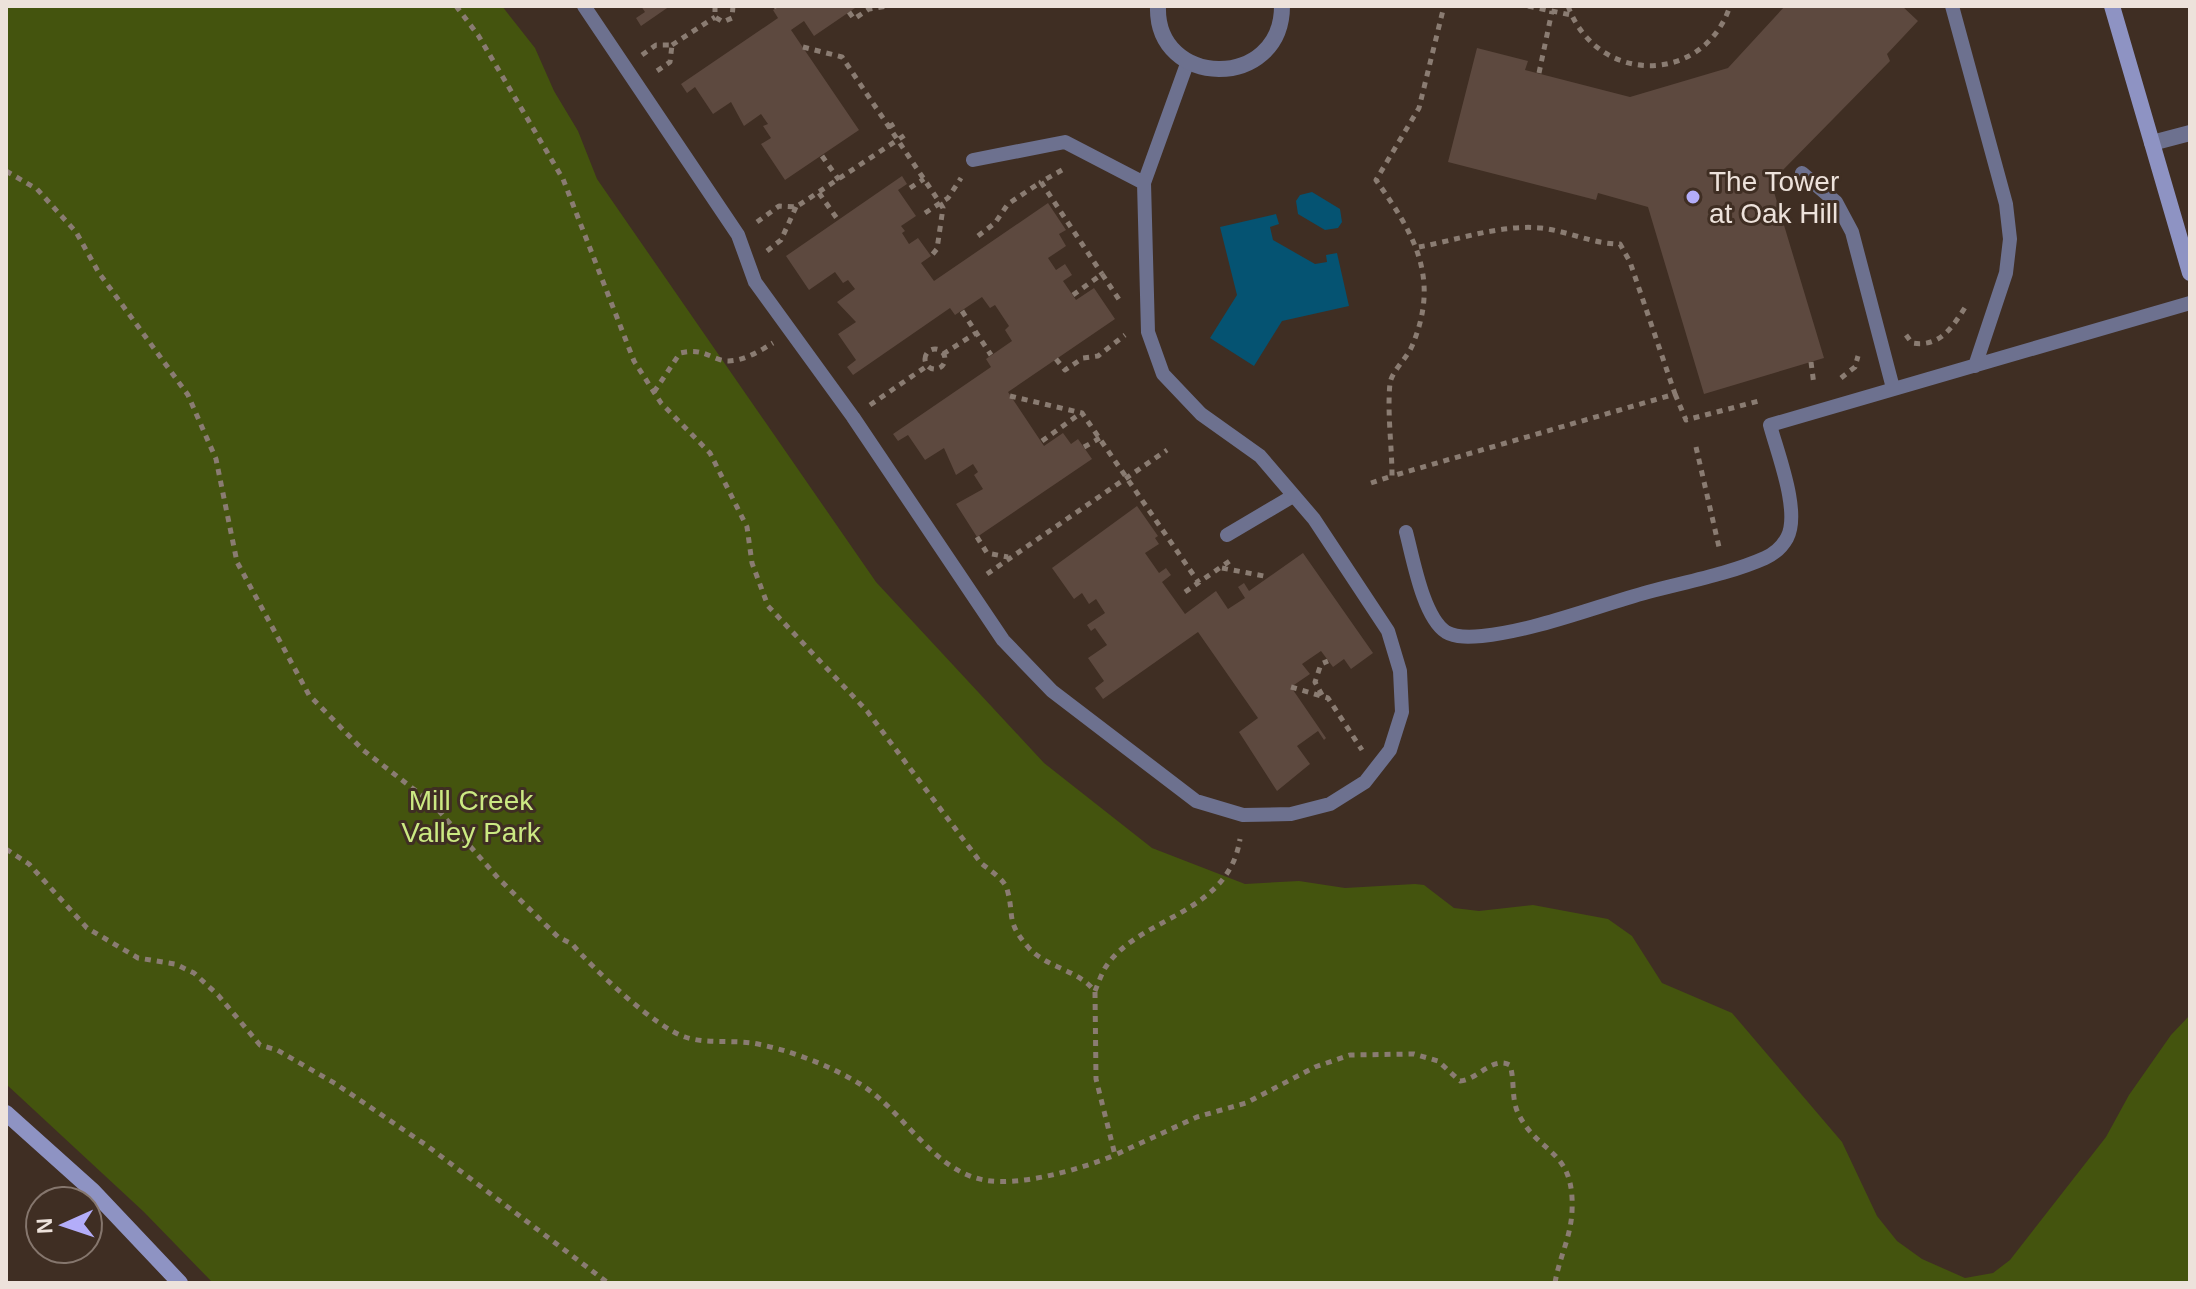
<svg xmlns="http://www.w3.org/2000/svg" width="2196" height="1289" font-family="Arial,sans-serif">
<rect width="100%" height="100%" fill="#3f2e23"/>
<!-- green -->
<path fill="#44540e" d="M6,6H502L535,48L554,91L578,131L597,179L876,582L1044,763L1152,848L1245,884L1299,881L1345,888L1415,884L1424,885L1454,908L1479,911L1533,905L1608,919L1632,936L1662,983L1732,1013L1842,1142L1877,1216L1897,1241L1922,1259L1965,1278L1993,1273L2010,1260L2106,1137L2129,1095L2171,1035L2190,1015V1283H213L144,1212L6,1084Z"/>
<!-- water -->
<path fill="#055372" d="M1312,192L1340,209L1342,222L1338,228L1325,230L1298,214L1296,201L1300,195Z
M1276,214L1279,224L1270,227L1273,240L1315,264L1327,262L1326,255L1337,253L1349,306L1282,321L1254,366L1210,338L1237,295L1220,227Z"/>
<!-- building -->
<path fill="#5d493f" d="M641,6H670L641,26L636,18L645,12Z
M780,6H858L814,36L804,21L791,30L859,130L785,180L761,144L771,138L763,126L768,124L761,114L744,126L731,102L713,114L695,87L687,93L681,84L778,18L773,10Z
M1785,6H1902L1918,21L1887,54L1890,61L1771,182L1824,358L1704,394L1648,207L1598,193L1596,200L1448,162L1477,48L1528,61L1525,70L1630,97L1728,68Z
M902,176L907,184L898,190L916,216L901,226L905,231L902,233L909,244L918,238L931,256L921,263L934,281L1048,203L1066,230L1059,234L1066,246L1048,258L1056,270L1065,264L1072,275L1063,281L1076,300L1094,288L1115,319L1008,392L1044,446L1063,433L1071,444L1078,439L1092,459L977,537L956,504L983,489L974,475L978,472L973,464L956,475L944,448L925,460L908,435L898,441L893,434L991,367L986,359L1012,341L1005,330L1009,326L995,305L990,308L982,297L955,315L950,308L853,375L847,367L856,360L838,334L856,322L837,302L855,289L848,280L843,283L835,272L809,290L786,256Z
M1137,506L1158,536L1155,538L1159,544L1145,553L1159,573L1166,568L1171,575L1162,582L1185,614L1216,591L1228,609L1245,598L1238,587L1244,583L1249,591L1303,553L1373,653L1351,669L1344,659L1333,667L1321,651L1302,664L1310,674L1291,687L1326,738L1324,740L1318,731L1297,746L1310,764L1277,791L1239,732L1258,718L1198,632L1103,699L1095,688L1104,681L1088,658L1107,645L1095,628L1091,631L1087,625L1105,613L1096,599L1089,604L1082,593L1074,599L1052,568Z"/>
<g fill="none" stroke-linecap="round" stroke-linejoin="round">
<!-- path -->
<path stroke="#8a7c72" stroke-width="5" stroke-dasharray="6 6" stroke-linecap="butt" d="M456,6L478,35L563,179L634,361L661,403L710,453L747,527L752,563L768,606L867,711L981,863C989,870 1004,879 1007,889C1015,917 1005,920 1028,947C1046,968 1080,970 1095,992L1096,1079L1115,1155L1197,1117L1246,1103L1315,1067L1350,1055L1414,1054L1438,1061L1460,1081C1479,1079 1492,1056 1510,1065C1515,1081 1511,1098 1518,1113C1538,1155 1575,1148 1572,1211C1571,1237 1559,1258 1555,1283
M715,6V17L723,22L732,18L733,6
M776,6L777,8
M1528,6L1571,15
M1568,6C1597,86 1704,85 1730,6
M849,12L854,19L869,9L888,6
M672,45L715,17
M803,47L842,57L940,203L943,208L937,249L931,256
M642,55L656,45H672L670,62L654,73
M1539,73L1552,11
M889,127L897,122
M822,156L839,180
M1062,170L1041,182L1102,274
M6,171L37,189L76,232L99,273L188,395L216,459L237,562L309,695L363,750L433,804L498,878L558,937L572,944C593,969 655,1027 685,1037C706,1044 730,1040 752,1043C787,1049 829,1065 860,1084C903,1110 932,1170 984,1180C1020,1187 1081,1169 1115,1155
M910,188L924,179
M819,193L838,220
M925,213L948,198L961,178
M757,222L779,206L796,207L905,135
M978,236L995,223L1008,204L1041,182
M1419,247C1457,240 1502,224 1541,228C1568,231 1592,244 1620,244L1630,262L1675,394L1392,476C1392,446 1387,413 1390,383C1392,371 1407,358 1412,346C1441,278 1414,234 1376,180L1419,108L1444,6
M767,251L781,240L796,207
M1073,295L1102,274L1122,304
M962,311L991,355
M1906,335L1912,343C1942,348 1954,324 1968,303
M925 359a10 10 0 1 1 20 0a10 10 0 1 1-20 0Z
M943,354L976,333
M1056,359L1065,370L1083,358L1098,356L1125,335
M1811,362L1814,385
M1841,378L1855,367L1858,356
M654,392L680,353C697,349 703,353 718,359C736,366 758,352 773,343
M1675,394L1686,420L1759,401
M1010,396L1082,413L1199,583
M870,405L927,366
M1042,441L1081,413
M1084,447L1100,438
M1696,447L1719,547L1714,548
M1371,483L1392,476
M977,537L987,553L1008,557
M1222,568L1269,577
M987,574L1167,450
M1185,592L1234,558
M1291,687L1328,698L1362,750
M1322,695L1315,682L1321,664L1328,661
M6,849L29,864L87,928L138,958L175,964L194,973L218,995L260,1045L277,1050L336,1084L426,1145L608,1283
M1095,991C1098,984 1101,975 1105,968C1138,916 1228,916 1240,839"/>
<!-- lane -->
<path stroke="#6d718f" stroke-width="14" d="M584,6L738,235L755,282L853,417L1003,640L1052,691L1196,801L1243,815L1291,814L1330,804L1365,782L1390,750L1402,712L1400,671L1388,631L1314,519L1260,456L1201,414L1163,374L1148,332L1144,183L1065,142L973,160
M1952,6L2006,204L2010,239L2006,273L1975,366
M1802,173L1836,202L1852,232L1893,388
M1144,183L1188,61
M1406,532C1413,558 1423,617 1446,632C1456,638 1471,637 1482,636C1537,630 1594,607 1648,592C1685,582 1729,574 1765,558C1774,554 1782,547 1787,538C1801,512 1777,452 1770,425L2190,303
M1227,535L1293,496"/>
<!-- street -->
<path stroke="#6d718f" stroke-width="16" d="M1158,6C1155,89 1282,91 1282,6
M2152,143L2190,133"/>
<!-- secondary -->
<path stroke="#8e93c3" stroke-width="16" d="M2112,6L2190,273
M6,1113L93,1191L180,1283"/>
</g>
<!-- markers -->
<circle fill="#b3adf9" stroke="#3f2e23" stroke-width="3" cx="1693" cy="197" r="8"/>
<g text-anchor="middle" dominant-baseline="central" stroke-width="6" stroke-linejoin="round" paint-order="stroke">
<!-- poi labels -->
<g font-size="28" fill="#ede2db" stroke="#3f2e23" text-anchor="start">
<text x="1709" y="181">The Tower<tspan x="1709" dy="32">at Oak Hill</tspan></text>
</g>
<!-- park labels -->
<g font-size="28" fill="#cbe982" stroke="#3f2e23">
<text x="471" y="800">Mill Creek<tspan x="471" dy="32">Valley Park</tspan></text>
</g>
</g>
<!-- border -->
<rect width="2196" height="1289" fill="none" stroke="#ede2db" stroke-width="16"/>
<!-- north arrow -->
<g transform="translate(64 1225) rotate(267)"><circle r="38" fill="#3f2e23" stroke="#85766d" stroke-width="2"/>
<path d="M0-6L14 30L0 20L-14 30Z" fill="#b3adf9"/>
<text y="-12" font-size="22" font-weight="bold" text-anchor="middle" fill="#ede2db">N</text>
</g>
</svg>
